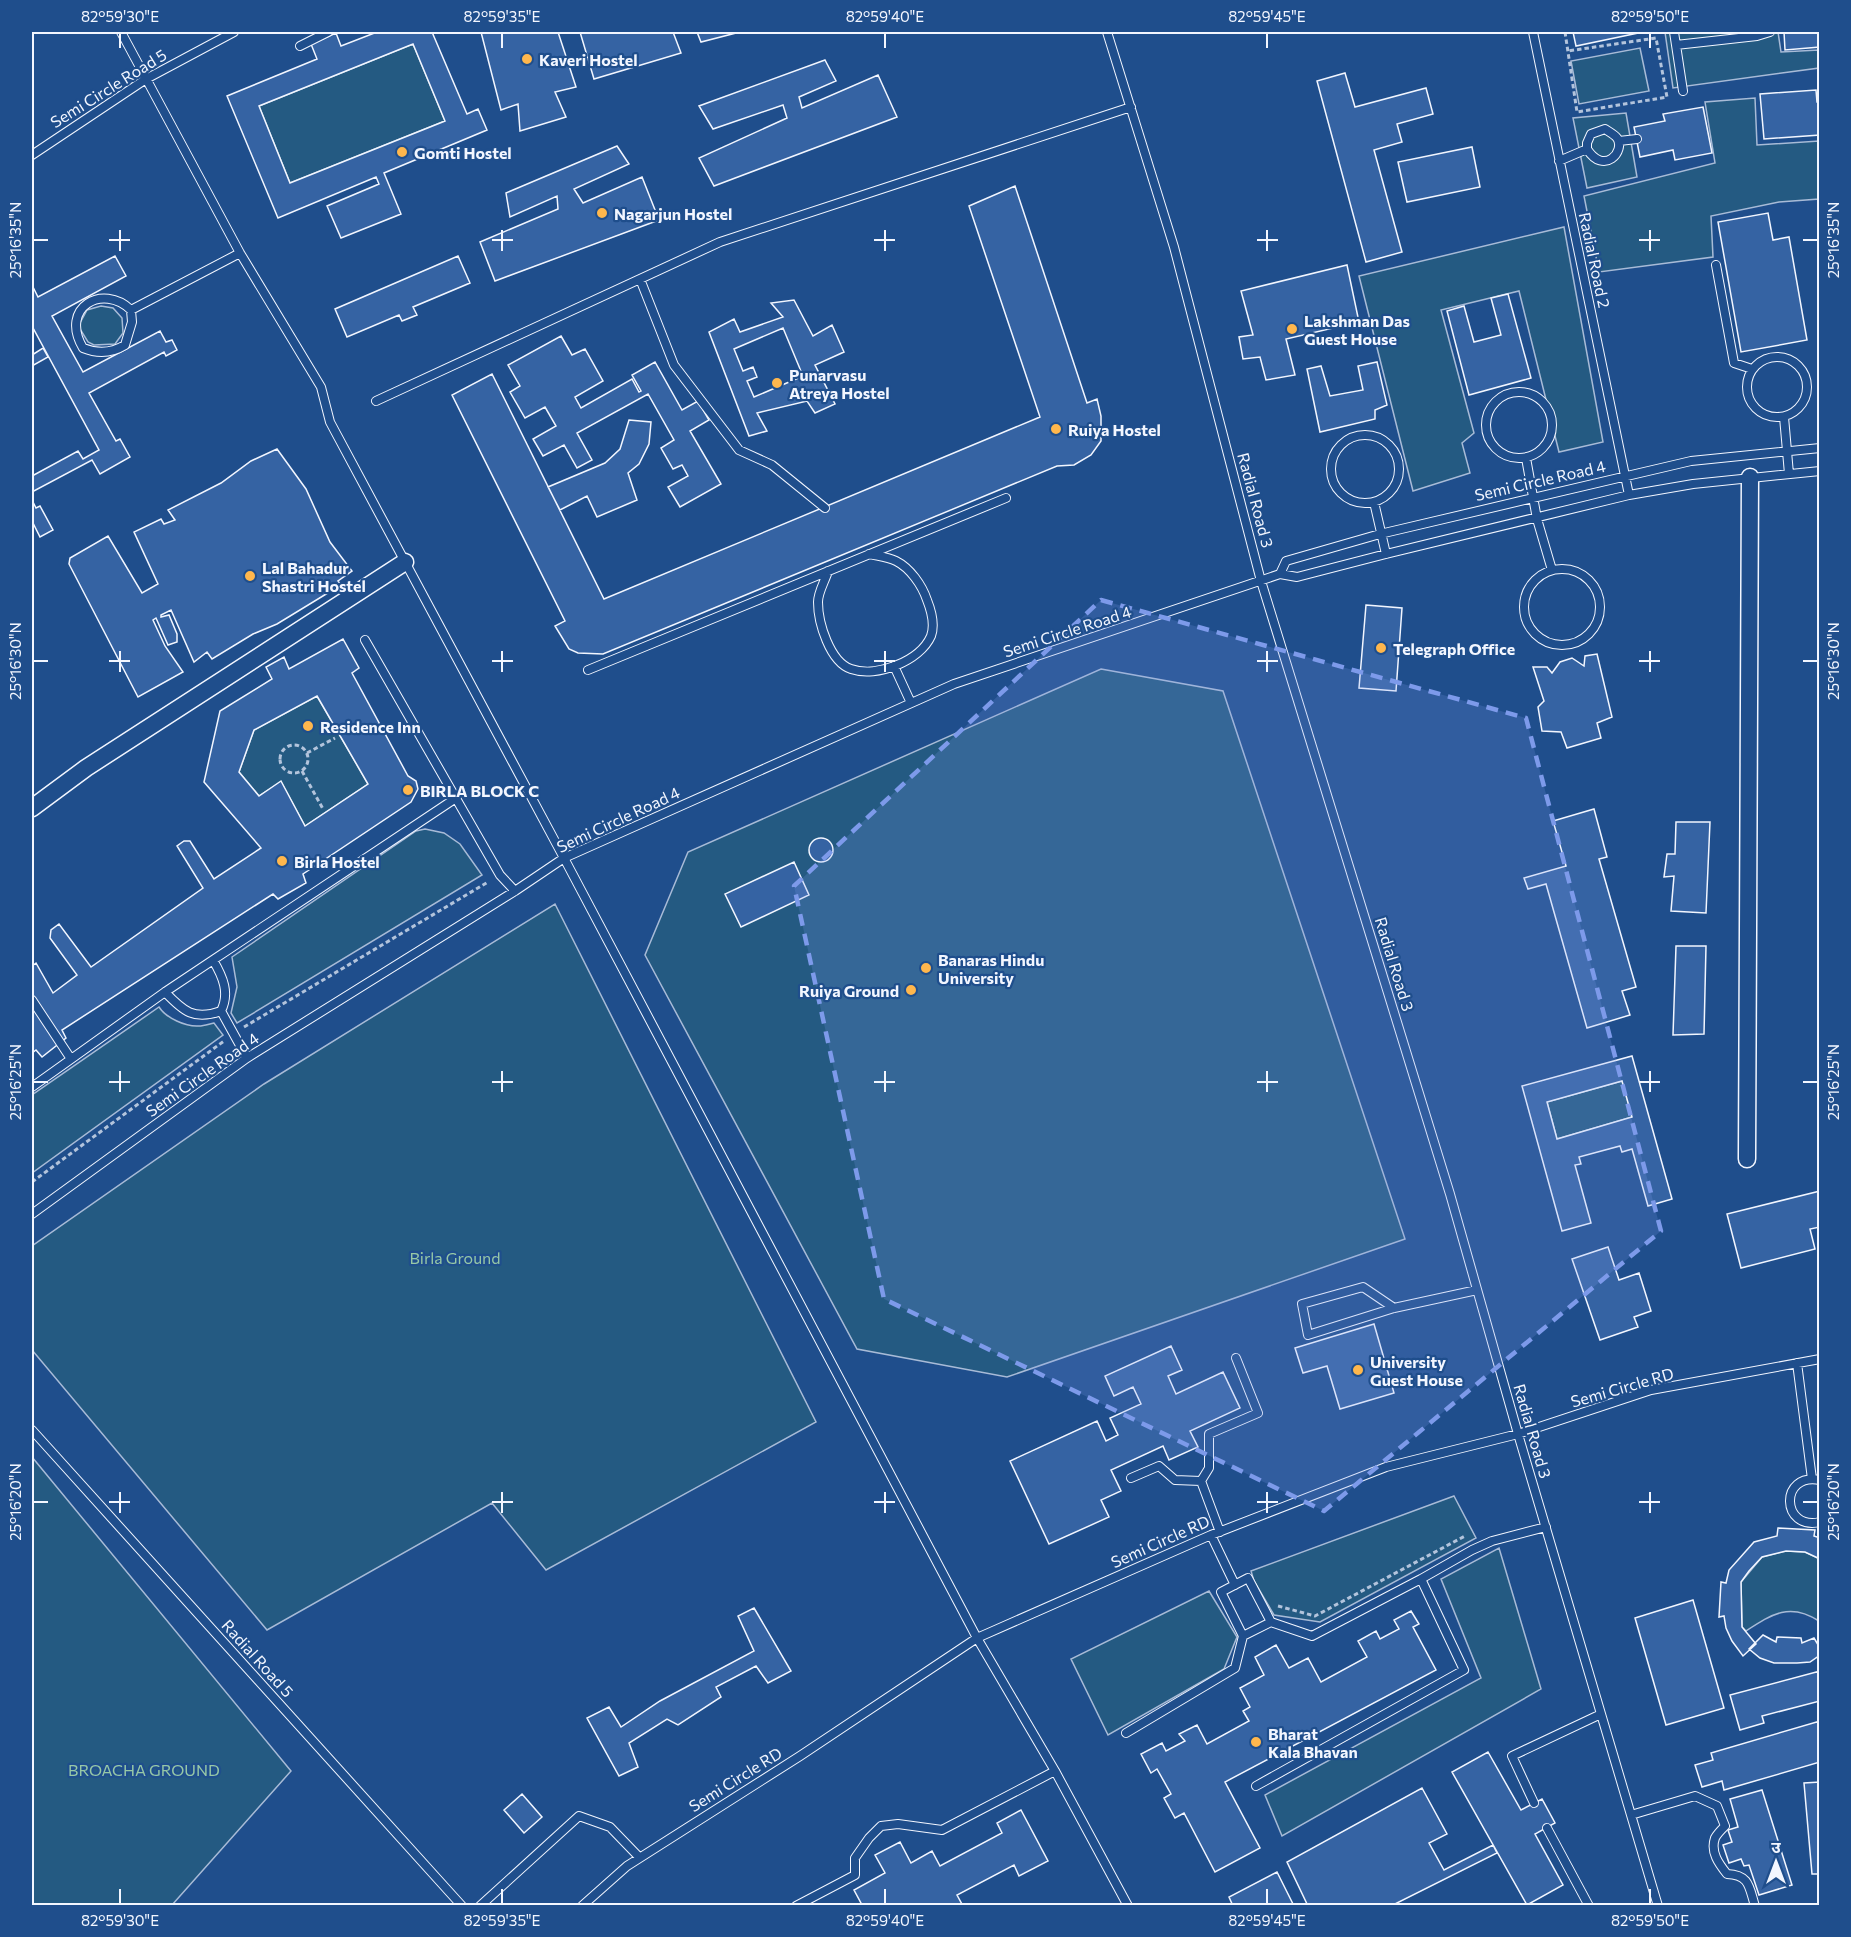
<svg xmlns="http://www.w3.org/2000/svg" width="1851" height="1937" font-family="Commissioner,'Noto Sans Devanagari',sans-serif">
<rect width="100%" height="100%" fill="#1f4e8c"/>
<!-- green -->
<path fill="#245a82" stroke="#a8bbd7" stroke-width="1.5" d="M1665,32H1778L1781,52L1819,50V68L1673,88Z
M413,44L445,121L290,183L259,106Z
M1640,48L1649,91L1579,104L1571,61Z
M1755,98L1757,145L1819,141V199L1779,202L1711,216L1713,257L1599,272L1584,196L1715,163L1705,102Z
M1626,113L1637,177L1587,188L1573,118Z
M1564,227L1603,442L1559,452L1519,291L1441,310L1474,433L1462,443L1470,473L1413,491L1359,276Z
M101,306L113,308L122,318L123,333L115,344L94,345L88,342L80,329V323L87,310Z
M1101,669L1223,691L1405,1239L1007,1377L857,1349L645,955L688,852Z
M317,696L368,784L305,826L281,782L259,796L239,772L254,730Z
M425,829L444,833L460,844L482,875L237,1023L231,1013L237,987L232,957L416,831Z
M555,904L816,1422L546,1570L492,1503L267,1630L32,1350V1246L264,1084Z
M159,1007C166,1018 186,1027 199,1026C204,1026 209,1024 214,1023L223,1035L32,1173V1095Z
M1622,1081L1632,1117L1557,1139L1547,1102Z
M32,1457L291,1771L172,1905H32Z
M1454,1496L1476,1538L1320,1622L1274,1615L1254,1581L1251,1571Z
M1499,1548L1541,1689L1282,1836L1265,1795L1481,1678L1441,1579Z
M1786,1551L1805,1552L1820,1559L1819,1621C1790,1602 1772,1614 1746,1631L1742,1627L1741,1582L1762,1557Z
M1209,1591L1237,1637L1224,1669L1108,1735L1071,1659Z"/>
<!-- building -->
<path fill="#3563a3" stroke="#f2f6ff" stroke-width="1.5" fill-rule="evenodd" d="M377,32H432L467,114L478,109L487,130L384,173L401,214L341,238L327,206L379,184L376,177L278,218L227,96L317,59L311,44L336,33L341,46ZM413,44L445,121L290,183L259,106Z
M481,32H558L576,87L555,92L566,117L520,131L518,104L501,110Z
M580,32H673L681,53L594,79Z
M697,32H740L701,42Z
M1573,32H1643L1576,46Z
M1784,32H1820V47L1785,50Z
M825,60L836,81L799,97L802,108L878,75L897,117L714,186L699,158L787,118L783,105L713,129L699,106Z
M1345,73L1355,107L1426,88L1433,114L1397,124L1402,142L1374,150L1402,252L1366,262L1317,81Z
M1816,90L1817,102H1820V135L1764,139L1760,94Z
M1703,107L1712,153L1675,160L1673,150L1640,157L1634,127L1665,121L1663,114Z
M617,146L629,164L574,189L583,203L642,177L659,220L495,281L480,242L558,209L557,196L510,217L506,193Z
M1472,147L1480,187L1407,202L1398,162Z
M1015,186L1087,403L1097,399L1101,416V441L1091,455L1074,465L1057,466L603,654L578,653L569,649L555,626L565,621L452,395L492,374L604,599L1040,417L969,206Z
M1768,213L1773,240L1789,237L1807,340L1741,352L1718,222Z
M115,256L126,276L52,316L83,372L160,331L166,342L172,340L177,350L166,356L164,352L89,393L116,441L120,439L130,457L100,474L92,460L32,492V476L78,451L83,459L99,450L32,326V285L38,297Z
M458,256L470,283L413,307L417,315L402,321L399,315L347,337L335,309Z
M1347,265L1359,322L1286,339L1295,375L1266,380L1260,357L1243,359L1239,337L1253,335L1241,291Z
M1508,294L1531,378L1469,395L1447,311L1464,306L1474,342L1501,335L1491,298Z
M794,300L813,336L832,325L844,352L815,365L835,404L815,413L807,401L757,413L767,431L749,436L709,332L734,319L740,332L783,317L771,303Z
M783,328L803,376L754,397L747,381L757,377L753,367L743,371L734,349Z
M561,336L572,355L585,349L603,381L575,397L581,408L632,379L639,392L641,391L632,375L655,362L682,410L698,401L709,420L690,431L721,484L680,507L668,487L688,476L682,465L673,469L661,448L674,440L648,394L577,433L592,460L577,468L564,445L543,456L533,439L556,426L545,407L525,418L510,392L520,386L508,365Z
M43,348L48,357L32,366V355Z
M1377,362L1387,405L1375,410V419L1320,432L1307,369L1321,366L1330,396L1363,390L1358,366Z
M629,420L651,422L649,444L639,464L628,473L637,500L597,517L587,496L560,510L548,487L605,463L620,449Z
M277,449L306,489L330,542L352,571L338,581L341,585L277,624L253,634L212,659L207,652L194,662L171,610L161,615V617L169,615L177,634V642L168,645L156,618L153,620L165,646L183,672L138,697L69,564L70,558L108,536L142,593L158,584L134,532L161,519L164,524L175,520L168,510L221,483L251,461Z
M32,500L36,508L40,506L53,530L40,537L32,521Z
M1366,605L1402,608L1396,691L1359,688Z
M343,639L359,668L352,673L408,776L416,781L418,789L411,802L303,874L306,883L278,899L273,894L62,1030L66,1038L42,1057L36,1050L32,1053V966L36,963L53,993L77,975L50,938L51,930L59,924L91,967L203,888L177,846L184,841H190L214,879L261,848L204,782L220,711L272,679L266,667L284,657L289,669ZM317,696L368,784L305,826L281,781L259,796L239,772L254,730Z
M1597,654L1612,717L1597,723L1601,738L1567,748L1561,732L1542,731L1538,707L1544,701L1533,667H1547L1552,673L1560,662L1572,658L1584,666L1585,656Z
M1594,809L1607,857L1599,859L1636,987L1622,991L1630,1015L1587,1028L1546,884L1528,889L1524,878L1566,866L1553,821Z
M1676,822H1710L1706,913L1671,911L1674,876L1664,877L1667,854H1675Z
M809 850a12 12 0 1 1 24 0a12 12 0 1 1-24 0Z
M794,862L809,895L741,927L725,894Z
M1676,946H1706L1704,1034L1673,1035Z
M1632,1056L1672,1199L1648,1206L1632,1149L1622,1152L1620,1146L1579,1157L1581,1164L1575,1165L1591,1223L1562,1231L1522,1086ZM1622,1081L1632,1117L1557,1139L1547,1102Z
M1820,1191V1227L1810,1229L1815,1249L1741,1268L1727,1214Z
M1608,1247L1619,1280L1639,1273L1651,1311L1634,1317L1638,1327L1600,1340L1572,1259Z
M1374,1324L1394,1393L1340,1409L1327,1366L1303,1373L1295,1348Z
M1171,1346L1182,1370L1168,1376L1176,1394L1223,1372L1240,1408L1190,1431L1198,1447L1169,1460L1163,1446L1111,1470L1121,1491L1101,1500L1109,1517L1049,1544L1010,1461L1097,1421L1106,1441L1118,1435L1110,1418L1141,1404L1133,1387L1114,1396L1105,1376Z
M1778,1528L1815,1530L1814,1536L1820,1538V1559L1805,1552L1786,1551L1762,1557L1749,1571L1741,1582L1742,1627L1756,1644L1743,1656L1732,1641L1726,1628L1724,1616L1719,1617L1721,1582L1726,1583L1729,1570L1754,1542L1777,1536Z
M1693,1600L1724,1708L1666,1725L1635,1618Z
M754,1608L791,1671L768,1683L756,1666L716,1687L721,1697L678,1725L667,1719L629,1743L638,1767L619,1776L587,1718L609,1707L621,1727L660,1701L754,1651L738,1616Z
M1411,1611L1419,1624L1413,1627L1436,1670L1225,1782L1260,1848L1215,1872L1184,1813L1175,1818L1164,1798L1171,1794L1157,1769L1151,1773L1141,1754L1162,1743L1166,1751L1185,1741L1179,1734L1197,1725L1207,1744L1249,1721L1243,1711L1250,1707L1240,1688L1264,1675L1255,1657L1276,1645L1289,1668L1308,1658L1321,1682L1367,1657L1358,1641L1376,1631L1380,1639L1399,1629L1394,1620Z
M1763,1635L1776,1642L1777,1637L1801,1638L1802,1643L1814,1638L1820,1648V1655L1810,1662L1797,1663H1774L1760,1658L1749,1649Z
M1820,1671V1701L1762,1716L1764,1723L1740,1730L1730,1695Z
M1820,1721V1762L1724,1790L1722,1781L1702,1787L1695,1765L1713,1760L1711,1753Z
M1488,1752L1521,1810L1542,1799L1555,1823L1535,1834L1563,1885L1527,1905L1452,1772Z
M1820,1782V1874H1812L1804,1783Z
M1422,1788L1447,1834L1429,1843L1444,1870L1493,1845L1497,1853L1391,1906H1308L1287,1862Z
M1762,1790L1792,1885L1759,1895L1749,1865L1744,1866L1741,1859L1729,1863L1723,1845L1732,1842L1728,1830L1738,1827L1730,1799Z
M522,1794L542,1817L524,1833L504,1810Z
M1021,1810L1048,1861L1019,1876L1014,1865L957,1895L963,1906H860L862,1905L854,1890L885,1873L875,1855L900,1842L911,1863L932,1851L940,1866L1002,1833L997,1823Z
M1277,1872L1294,1906H1233L1229,1897Z"/>
<g fill="none" stroke-linecap="round" stroke-linejoin="round">
<defs>
<path id="service" d="M121,32L240,253L321,387L330,422L564,858L977,1638L1055,1771L1128,1906
M1107,32L1174,247L1261,581L1450,1194L1518,1434L1658,1906
M1533,32L1629,495
M1674,32L1683,91
M1676,45L1757,36L1770,32
M300,46L328,32
M1619,141L1637,139
M32,155L146,79L234,32
M1559,161L1587,149V143L1591,134L1605,129C1609,132 1614,134 1617,138C1626,151 1604,176 1587,149
M1716,265L1734,363L1752,369
M640,279L674,365L739,450L772,465L825,508
M131,310L132,322L125,345C112,353 98,354 83,348C59,307 103,283 131,310L240,253
M1747 387a30 30 0 1 1 60 0a30 30 0 1 1-60 0Z
M1486 425a33 33 0 1 1 66 0a33 33 0 1 1-66 0Z
M376,401L720,242L1131,107
M1784,417L1789,474
M1331 469a34 34 0 1 1 68 0a34 34 0 1 1-68 0Z
M1526,458L1537,519L1552,570
M1374,502L1386,554
M1524 607a38 38 0 1 1 76 0a38 38 0 1 1-76 0Z
M828,571C825,581 818,592 818,602C818,623 830,662 851,669C877,678 920,661 931,636C935,625 931,610 927,600C922,585 910,568 896,561C888,557 877,556 869,554
M1280,574L1286,561L1380,534L1691,461L1820,448
M365,640L500,875L515,891
M894,666L911,703
M588,670L1006,498
M165,992C183,1011 194,1021 221,1011C230,993 223,977 213,960
M32,1000L71,1059
M221,1011L247,1058
M32,1087L165,992L456,798
M32,1214L247,1058L515,891L564,858L954,684L1280,574L1297,577L1386,554L1629,495L1693,484L1820,471
M1394,1308L1363,1287L1302,1304L1308,1335L1394,1308L1477,1290
M1797,1363L1812,1479
M32,1430L462,1906
M1131,1478L1159,1466L1175,1480L1201,1481
M1820,1480C1779,1472 1781,1531 1820,1522
M1220,1532L1201,1481L1209,1468V1434L1258,1413L1236,1358
M1211,1535L1235,1585
M1421,1579L1472,1550L1492,1541L1546,1527
M1243,1636L1221,1592L1248,1578L1271,1622
M1126,1733L1235,1668L1243,1636L1271,1622L1312,1636L1421,1579L1464,1670L1256,1786
M1534,1803L1512,1756L1601,1714
M1631,1815L1695,1796L1717,1806L1725,1826C1722,1829 1717,1834 1715,1838C1710,1852 1719,1864 1727,1874C1750,1875 1749,1887 1755,1906
M1547,1828L1589,1906
M480,1906L579,1816L610,1827L639,1857
M582,1906L627,1866L800,1756L977,1638L1211,1535L1386,1467L1518,1434L1651,1390L1820,1359
M796,1906L855,1875V1858L869,1838L881,1826L898,1824L942,1830L1055,1771"/>
<path id="minor" d="M32,808L86,768L405,562
M1747,1159L1750,477"/>
</defs>
<!-- service casing -->
<use href="#service" stroke="#f2f6ff" stroke-width="10"/>
<!-- minor casing -->
<use href="#minor" stroke="#f2f6ff" stroke-width="19"/>
<!-- path -->
<path stroke="#b3c4dc" stroke-width="3" stroke-dasharray="4.5 3" stroke-linecap="butt" d="M1565,32L1577,112L1667,97L1656,38L1568,51
M280 759a14 14 0 1 1 28 0a14 14 0 1 1-28 0Z
M307,753L335,738
M302,771L323,809
M244,1027L488,882
M32,1182L224,1041
M1278,1606L1315,1616L1465,1536"/>
<!-- service -->
<use href="#service" stroke="#1f4e8c" stroke-width="8"/>
<!-- minor -->
<use href="#minor" stroke="#1f4e8c" stroke-width="16"/>
</g>
<!-- marked area -->
<path fill="#7d9aea" fill-opacity="0.2" stroke="#7d9aea" stroke-width="4.5" stroke-dasharray="12 8" stroke-linejoin="round" d="M1101,600L1526,718L1661,1231L1324,1511L884,1299L794,886Z"/>
<!-- ticks -->
<path fill="none" stroke="#f2f6ff" stroke-width="2" d="M120,33V48M502,33V48M885,33V48M1267,33V48M1650,33V48M120,230V251M502,230V251M885,230V251M1267,230V251M1650,230V251M33,240H48M109,240H130M492,240H513M874,240H895M1257,240H1278M1639,240H1660M1803,240H1818M120,651V672M502,651V672M885,651V672M1267,651V672M1650,651V672M33,661H48M109,661H130M492,661H513M874,661H895M1257,661H1278M1639,661H1660M1803,661H1818M120,1071V1092M502,1071V1092M885,1071V1092M1267,1071V1092M1650,1071V1092M33,1082H48M109,1082H130M492,1082H513M874,1082H895M1257,1082H1278M1639,1082H1660M1803,1082H1818M120,1492V1513M502,1492V1513M885,1492V1513M1267,1492V1513M1650,1492V1513M33,1502H48M109,1502H130M492,1502H513M874,1502H895M1257,1502H1278M1639,1502H1660M1803,1502H1818M120,1889V1904M502,1889V1904M885,1889V1904M1267,1889V1904M1650,1889V1904"/>
<!-- markers -->
<g fill="#ffb74d" stroke="#1f4e8c" stroke-width="2">
<circle cx="527" cy="59" r="6"/>
<circle cx="402" cy="152" r="6"/>
<circle cx="602" cy="213" r="6"/>
<circle cx="1292" cy="329" r="6"/>
<circle cx="777" cy="383" r="6"/>
<circle cx="1056" cy="429" r="6"/>
<circle cx="250" cy="576" r="6"/>
<circle cx="1381" cy="648" r="6"/>
<circle cx="308" cy="726" r="6"/>
<circle cx="408" cy="790" r="6"/>
<circle cx="282" cy="861" r="6"/>
<circle cx="926" cy="968" r="6"/>
<circle cx="911" cy="990" r="6"/>
<circle cx="1358" cy="1370" r="6"/>
<circle cx="1256" cy="1742" r="6"/>
</g>
<g text-anchor="middle" dominant-baseline="central" stroke-width="4.5" stroke-linejoin="round" paint-order="stroke">
<!-- poi labels -->
<g font-size="16" font-weight="bold" fill="#f2f6ff" stroke="#1f4e8c" text-anchor="start">
<text x="539" y="59">Kaveri Hostel</text>
<text x="414" y="152">Gomti Hostel</text>
<text x="614" y="213">Nagarjun Hostel</text>
<text x="1304" y="320">Lakshman Das<tspan x="1304" dy="18">Guest House</tspan></text>
<text x="789" y="374">Punarvasu<tspan x="789" dy="18">Atreya Hostel</tspan></text>
<text x="1068" y="429">Ruiya Hostel</text>
<text x="262" y="567">Lal Bahadur<tspan x="262" dy="18">Shastri Hostel</tspan></text>
<text x="1393" y="648">Telegraph Office</text>
<text x="320" y="726">Residence Inn</text>
<text x="420" y="790">BIRLA BLOCK C</text>
<text x="294" y="861">Birla Hostel</text>
<text x="938" y="959">Banaras Hindu<tspan x="938" dy="18">University</tspan></text>
<text x="899" y="990" text-anchor="end">Ruiya Ground</text>
<text x="1370" y="1361">University<tspan x="1370" dy="18">Guest House</tspan></text>
<text x="1268" y="1733">Bharat<tspan x="1268" dy="18">Kala Bhavan</tspan></text>
</g>
<!-- street labels -->
<g font-size="16" fill="#f2f6ff" stroke="#1f4e8c">
<text transform="translate(108 88) rotate(-32)">Semi Circle Road 5</text>
<text transform="translate(1595 260) rotate(78)">Radial Road 2</text>
<text transform="translate(1540 480) rotate(-13)">Semi Circle Road 4</text>
<text transform="translate(1256 500) rotate(75)">Radial Road 3</text>
<text transform="translate(1067 631) rotate(-18)">Semi Circle Road 4</text>
<text transform="translate(618 819) rotate(-25)">Semi Circle Road 4</text>
<text transform="translate(1395 964) rotate(73)">Radial Road 3</text>
<text transform="translate(202 1074) rotate(-35)">Semi Circle Road 4</text>
<text transform="translate(1622 1387) rotate(-16)">Semi Circle RD</text>
<text transform="translate(1533 1431) rotate(74)">Radial Road 3</text>
<text transform="translate(1160 1541) rotate(-24)">Semi Circle RD</text>
<text transform="translate(258 1658) rotate(48)">Radial Road 5</text>
<text transform="translate(735 1779) rotate(-32)">Semi Circle RD</text>
</g>
<!-- park labels -->
<g font-size="16" fill="#97c8a6" stroke="#1f4e8c">
<text x="455" y="1257">Birla Ground</text>
<text x="144" y="1769">BROACHA GROUND</text>
</g>
</g>
<!-- border -->
<rect width="1851" height="1937" fill="none" stroke="#1f4e8c" stroke-width="66"/>
<!-- north arrow -->
<g transform="translate(1776 1862)" stroke="#1f4e8c" stroke-width="4.5" paint-order="stroke">
<path d="M0-4.5L10 22L0 15L-10 22Z" fill="#f2f6ff"/>
<text y="-9" font-size="16" font-weight="bold" text-anchor="middle" fill="#f2f6ff">उ</text>
</g>
<rect x="33" y="33" width="1785" height="1871" fill="none" stroke="#f2f6ff" stroke-width="2"/>
<g font-size="15" text-anchor="middle" fill="#f2f6ff">
<text x="120" y="22">82°59'30"E</text>
<text x="502" y="22">82°59'35"E</text>
<text x="885" y="22">82°59'40"E</text>
<text x="1267" y="22">82°59'45"E</text>
<text x="1650" y="22">82°59'50"E</text>
<text transform="translate(16 240) rotate(-90)" y="5">25°16'35"N</text>
<text transform="translate(1834 240) rotate(-90)" y="5">25°16'35"N</text>
<text transform="translate(16 661) rotate(-90)" y="5">25°16'30"N</text>
<text transform="translate(1834 661) rotate(-90)" y="5">25°16'30"N</text>
<text transform="translate(16 1082) rotate(-90)" y="5">25°16'25"N</text>
<text transform="translate(1834 1082) rotate(-90)" y="5">25°16'25"N</text>
<text transform="translate(16 1502) rotate(-90)" y="5">25°16'20"N</text>
<text transform="translate(1834 1502) rotate(-90)" y="5">25°16'20"N</text>
<text x="120" y="1926">82°59'30"E</text>
<text x="502" y="1926">82°59'35"E</text>
<text x="885" y="1926">82°59'40"E</text>
<text x="1267" y="1926">82°59'45"E</text>
<text x="1650" y="1926">82°59'50"E</text>
</g>
</svg>
